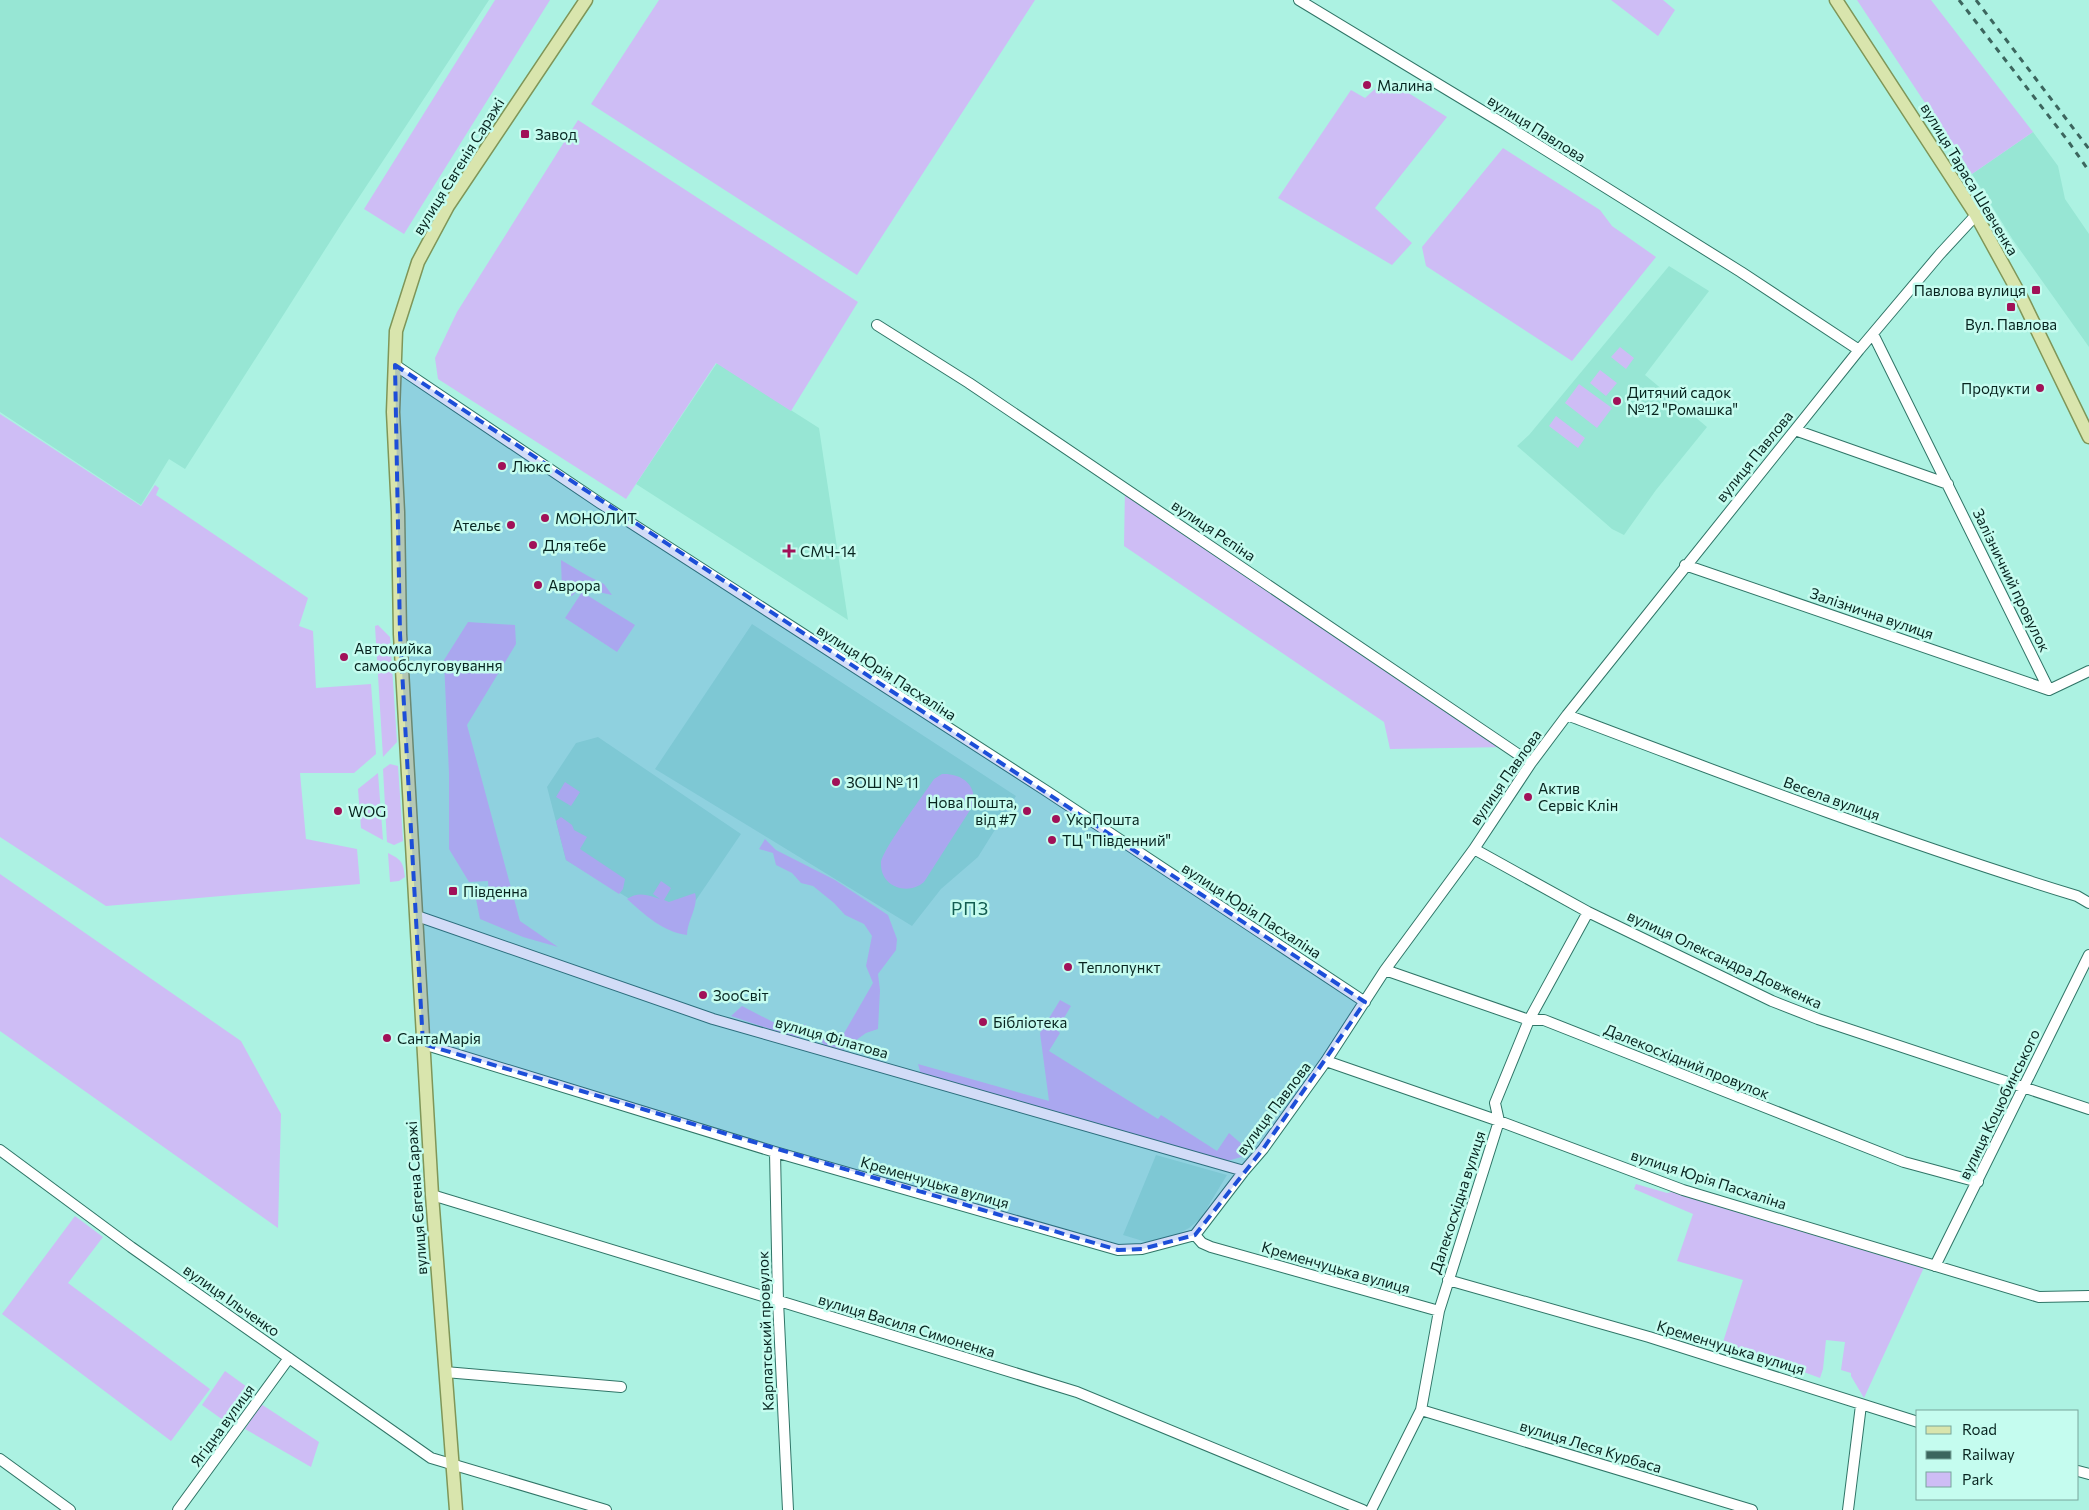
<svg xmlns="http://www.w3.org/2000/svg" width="2089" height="1510" font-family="Commissioner,sans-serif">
<rect width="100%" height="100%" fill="#acf2e2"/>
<!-- built -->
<path fill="#97e6d4" d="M0,0H489L342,223L185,469L169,459L141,505L0,412Z
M2033,132L2058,166L2065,199L2089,234V347L2013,240L1972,174Z
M1669,266L1709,291L1645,375L1707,427L1656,490L1624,535L1612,529L1517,446L1529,435Z
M717,363L819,428L848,620L636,484Z
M752,624L1016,796L978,857L941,889L912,926L655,769Z
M598,737L741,834L677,928L566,860L547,787L576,743Z
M1156,1155L1227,1175L1201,1218L1189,1228L1167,1240L1146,1242L1123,1235Z"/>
<!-- green -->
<path fill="#cebdf5" d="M495,0H550L404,234L364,209Z
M659,0H1035L857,275L591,104Z
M1611,0H1663L1675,10L1658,36Z
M1857,0H1931L2033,132L1972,174Z
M1386,79L1447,117L1375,208L1412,243L1392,265L1278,198L1351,90L1365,98Z
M578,120L858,302L791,411L716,363L626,499L438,379L435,358L457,312Z
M1503,148L1600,210L1612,226L1656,257L1572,361L1426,266L1422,247Z
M1620,347L1634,358L1626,369L1611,357Z
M1600,370L1617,383L1606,396L1590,383Z
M1579,384L1612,408L1597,428L1565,403Z
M0,414L141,506L155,485L159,488L156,495L308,598L299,626L313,631L316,688L371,684L376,754L354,773H300L306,839L357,849L360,884L106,906L0,837Z
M1556,416L1585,438L1578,448L1549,426Z
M1125,488L1508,747L1390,749L1384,722L1124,546Z
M561,560L588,576L604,584L612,595L580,588L572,596L562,592Z
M582,592L635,625L617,652L565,618Z
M468,622L515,625L516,644L467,725L520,921L558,947L523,937L480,919L476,899L489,898L488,881L469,882L449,849V774L444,660Z
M378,625L390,637L397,742L383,757L375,626Z
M390,764L398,766L403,841L394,845L387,842L383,769Z
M378,773L383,840L361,828L358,789Z
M942,774C962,773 979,786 972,807L924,882C908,896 880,887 881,863C882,850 925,793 934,779Z
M565,782L580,792L571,806L556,797Z
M561,817L572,825L574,830L587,837L580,849L625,879L623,889L619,894L566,860L556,821Z
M765,839L776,850L835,880L888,915L897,939L896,950L878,974L880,990L878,1029L866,1033L841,1051L825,1046L817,1036L839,1042L873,983L866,966L872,936L864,924L845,915L834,903L813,886L801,883L792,873L776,865L773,853L759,849Z
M388,853C402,860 403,862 405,877L399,881L390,882Z
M0,874L241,1041L281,1114L278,1228L0,1031Z
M661,881L671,888L664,900L669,902L695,893C699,906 687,921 687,935C663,932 645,915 627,899C638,891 649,895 660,899L653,894Z
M1060,1000L1071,1006L1057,1030L1060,1033L1049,1051L1158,1119L1161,1115L1217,1151L1229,1133L1244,1146L1245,1156L1227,1161L921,1075L918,1064L1049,1101L1040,1033Z
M742,1006L796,1034L806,1023L799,1039L731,1016Z
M1636,1184L1667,1193L1683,1190L1926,1263L1864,1398L1851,1376V1373L1841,1370L1845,1342L1826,1340L1823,1369L1820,1378L1723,1342L1743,1280L1677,1261L1693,1214L1634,1189Z
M75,1216L103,1237L68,1283L210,1389L171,1441L2,1314Z
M225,1371L254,1392L230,1425L202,1405Z
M261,1404L319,1442L311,1467L245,1429Z"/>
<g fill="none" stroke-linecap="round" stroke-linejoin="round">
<defs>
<path id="minor" d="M1299,0L1504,124L1741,272L1859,350
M877,325L969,383L1531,763
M1873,334L2049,690
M395,365L600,503L1048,792L1365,1002
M1795,430L1948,484
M1685,565L2049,690
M2049,690L2089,671
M1567,715C1736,779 1904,843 2077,896L2089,903
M1474,849L1588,912L1772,1001L1818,1019L2089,1109
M417,916L713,1019L1244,1171
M1385,970L1529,1020H1544L1904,1162L1978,1182
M423,1044L775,1152L1118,1250L1142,1249L1195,1235L1202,1243L1211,1247L1439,1311
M1326,1061L1499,1121L1683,1190L2039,1297L2089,1296
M0,1150L131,1247L431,1458L606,1510
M775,1152L778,1301L788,1510
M432,1195L1077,1392L1363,1510
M1195,1235L1244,1171L1263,1149L1326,1061L1385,970L1474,849L1531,763L1567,715L1859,350L1940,254L1976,215
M1935,1266L2089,955
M1448,1280L1649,1337L1918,1422
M445,1372L621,1387
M1421,1410L1752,1510
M0,1459L70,1510
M2078,1471L2089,1474
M178,1510L289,1358
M1371,1510L1421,1410L1439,1311L1499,1121L1495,1103L1529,1020L1588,912
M1848,1510L1861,1405"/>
<path id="major" d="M1836,0L1976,215L2021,297L2089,437
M456,1510L432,1195L400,634L398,512L393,412L396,331L418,262L448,206L586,0"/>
</defs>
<!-- minor casing -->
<use href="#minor" stroke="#307567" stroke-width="12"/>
<!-- major casing -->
<use href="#major" stroke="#7f9658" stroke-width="15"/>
<!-- minor -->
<use href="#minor" stroke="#fff" stroke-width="10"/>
<!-- major -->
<use href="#major" stroke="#d9e5ad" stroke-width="12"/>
<!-- rail -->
<path stroke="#3c665e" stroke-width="3" stroke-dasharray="6 6" stroke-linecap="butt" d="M1959,0L2068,141L2089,171
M1976,0L2089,149"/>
</g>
<!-- marked area -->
<path fill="#1d4ed8" fill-opacity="0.2" stroke="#1d4ed8" stroke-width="4" stroke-dasharray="10 6" stroke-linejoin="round" d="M395,365L1365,1002L1263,1149L1195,1235L1142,1249L1118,1250L423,1044L400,634Z"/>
<!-- markers -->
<g fill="#a11158" stroke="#c5fcef" stroke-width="2">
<circle cx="1367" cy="85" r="5"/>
<rect x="520" y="129" width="10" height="10" rx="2.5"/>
<rect x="2031" y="285" width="10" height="10" rx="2.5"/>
<rect x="2006" y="302" width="10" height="10" rx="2.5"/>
<circle cx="2040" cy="388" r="5"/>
<circle cx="1617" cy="401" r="5"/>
<circle cx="502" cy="466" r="5"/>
<circle cx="545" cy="518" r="5"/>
<circle cx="511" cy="525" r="5"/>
<circle cx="533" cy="545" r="5"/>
<path d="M786.5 543.5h5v5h5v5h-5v5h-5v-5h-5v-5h5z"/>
<circle cx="538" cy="585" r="5"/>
<circle cx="344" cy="657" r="5"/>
<circle cx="836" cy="782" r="5"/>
<circle cx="1528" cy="797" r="5"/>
<circle cx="338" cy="811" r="5"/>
<circle cx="1027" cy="811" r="5"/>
<circle cx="1056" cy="819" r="5"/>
<circle cx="1052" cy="840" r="5"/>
<rect x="448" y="886" width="10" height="10" rx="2.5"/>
<circle cx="1068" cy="967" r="5"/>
<circle cx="703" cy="995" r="5"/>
<circle cx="983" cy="1022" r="5"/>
<circle cx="387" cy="1038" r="5"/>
</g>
<g text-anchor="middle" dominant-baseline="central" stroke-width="5" stroke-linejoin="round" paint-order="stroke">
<!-- poi labels -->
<g font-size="15" fill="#07241f" stroke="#c5fcef" text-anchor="start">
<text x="1377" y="85">Малина</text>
<text x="535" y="134">Завод</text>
<text x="2026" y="290" text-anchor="end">Павлова вулиця</text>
<text x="2011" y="324" text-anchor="middle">Вул. Павлова</text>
<text x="2030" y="388" text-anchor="end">Продукти</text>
<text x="1627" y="392">Дитячий садок<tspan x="1627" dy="17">№12 "Ромашка"</tspan></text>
<text x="512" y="466">Люкс</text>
<text x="555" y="518">МОНОЛИТ</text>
<text x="501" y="525" text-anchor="end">Ательє</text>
<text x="543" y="545">Для тебе</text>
<text x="800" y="551">СМЧ-14</text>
<text x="548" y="585">Аврора</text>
<text x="354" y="648">Автомийка<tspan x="354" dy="17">самообслуговування</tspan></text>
<text x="846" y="782">ЗОШ № 11</text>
<text x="1538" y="788">Актив<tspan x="1538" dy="17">Сервiс Клiн</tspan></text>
<text x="1017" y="802" text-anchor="end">Нова Пошта,<tspan x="1017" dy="17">від #7</tspan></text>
<text x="348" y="811">WOG</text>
<text x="1066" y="819">УкрПошта</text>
<text x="1062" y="840">ТЦ "Південний"</text>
<text x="463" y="891">Південна</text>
<text x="1078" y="967">Теплопункт</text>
<text x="713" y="995">ЗооСвiт</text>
<text x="993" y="1022">Бібліотека</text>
<text x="397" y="1038">СантаМарія</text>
</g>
<!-- street labels -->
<g font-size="15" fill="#07241f" stroke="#c5fcef">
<text transform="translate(1537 128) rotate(32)">вулиця Павлова</text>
<text transform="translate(458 166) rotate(-58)">вулиця Євгенія Саражі</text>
<text transform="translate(1970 179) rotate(59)">вулиця Тараса Шевченка</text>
<text transform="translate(1754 456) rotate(-51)">вулиця Павлова</text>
<text transform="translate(1214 530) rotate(34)">вулиця Рєпіна</text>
<text transform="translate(2012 580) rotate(64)">Залізничний провулок</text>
<text transform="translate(1872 613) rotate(19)">Залізнична вулиця</text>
<text transform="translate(887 672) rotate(33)">вулиця Юрія Пасхаліна</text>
<text transform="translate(1505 777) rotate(-55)">вулиця Павлова</text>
<text transform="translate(1832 798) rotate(20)">Весела вулиця</text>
<text transform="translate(1252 910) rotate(33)">вулиця Юрія Пасхаліна</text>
<text transform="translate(1725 959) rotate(25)">вулиця Олександра Довженка</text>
<text transform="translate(832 1037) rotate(16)">вулиця Філатова</text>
<text transform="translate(1687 1061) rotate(22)">Далекосхідний провулок</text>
<text transform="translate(1999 1104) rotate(-64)">вулиця Коцюбинського</text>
<text transform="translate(1273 1108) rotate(-53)">вулиця Павлова</text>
<text transform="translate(1709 1179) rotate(18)">вулиця Юрія Пасхаліна</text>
<text transform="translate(935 1182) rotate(16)">Кременчуцька вулиця</text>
<text transform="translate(416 1198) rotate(-94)">вулиця Євгена Саражі</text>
<text transform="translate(1457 1202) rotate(-72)">Далекосхідна вулиця</text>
<text transform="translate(1336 1267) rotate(16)">Кременчуцька вулиця</text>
<text transform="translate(232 1300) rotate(35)">вулиця Ільченко</text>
<text transform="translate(907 1325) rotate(17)">вулиця Василя Симоненка</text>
<text transform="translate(765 1331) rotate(-92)">Карпатський провулок</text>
<text transform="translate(1731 1347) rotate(17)">Кременчуцька вулиця</text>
<text transform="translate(222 1425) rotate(-54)">Ягідна вулиця</text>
<text transform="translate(1591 1446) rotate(17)">вулиця Леся Курбаса</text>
</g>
<!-- quarter labels -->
<g font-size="18" letter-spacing="1" fill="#125d51" stroke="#c5fcef">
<text x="970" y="908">РПЗ</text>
</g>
</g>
<!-- legend -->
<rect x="1916" y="1410" width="162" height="90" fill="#c5fcef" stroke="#79a69c"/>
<rect x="1926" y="1426" width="25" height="8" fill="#d9e5ad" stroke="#79a69c"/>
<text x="1962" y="1435" font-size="15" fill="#07241f">Road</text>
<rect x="1926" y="1451" width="25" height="8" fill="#3c665e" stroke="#79a69c"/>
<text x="1962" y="1460" font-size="15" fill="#07241f">Railway</text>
<rect x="1926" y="1472" width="25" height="15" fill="#cebdf5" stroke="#79a69c"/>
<text x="1962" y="1485" font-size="15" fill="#07241f">Park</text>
</svg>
